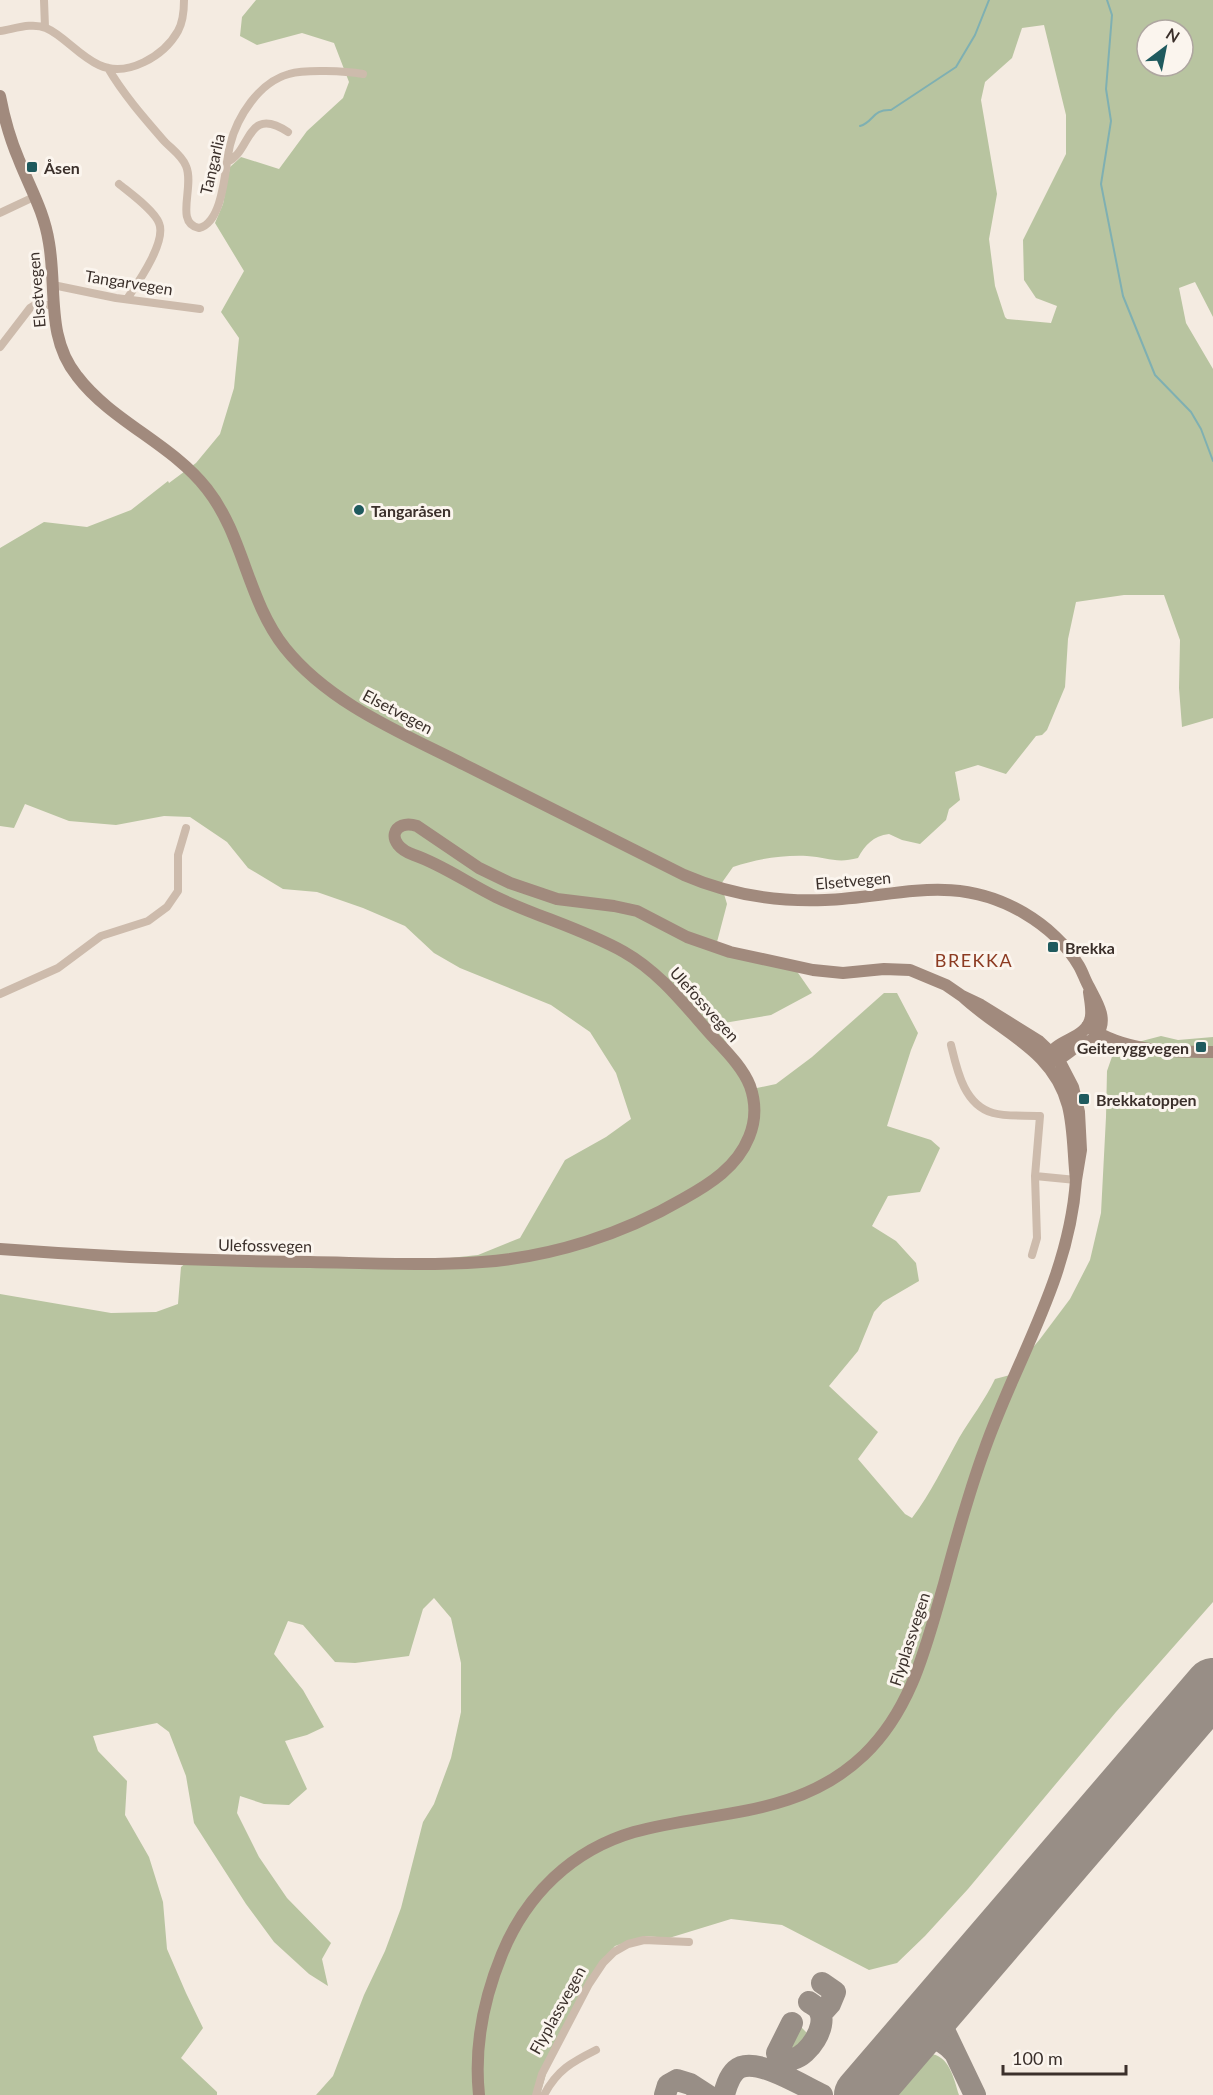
<svg xmlns="http://www.w3.org/2000/svg" width="1213" height="2095" font-family="Lato,sans-serif">
<rect width="100%" height="100%" fill="#f4ebe1"/>
<!-- green -->
<path fill="#b8c4a0" fill-rule="evenodd" d="M256,0H1213V317L1195,282L1179,288L1186,323L1213,369V718L1182,727L1179,688L1180,640L1164,595H1124L1076,602L1068,639L1065,687L1047,730L1042,735L1036,736L1006,774L978,765L955,772L960,800L949,809L946,820L920,844L902,840L889,834C873,836 865,845 858,858C836,864 827,857 807,856C781,855 757,859 733,867L721,884L727,904L717,942L796,970L812,993L771,1015L724,1023L727,1049L752,1089L776,1084L812,1057L884,993H897L918,1033L911,1050L887,1126L931,1140L940,1148L920,1192L888,1196L872,1226L896,1241L916,1263L919,1281L883,1302L874,1312L858,1351L829,1386L878,1432L858,1459L905,1514L912,1518C931,1493 944,1465 959,1438C971,1418 985,1400 995,1379L1010,1375L1040,1339L1070,1299L1090,1260L1101,1213L1106,1117L1107,1071L1115,1048L1161,1036L1178,1040L1213,1037V1602L1116,1712L968,1889L925,1936L897,1963L869,1970L782,1925L731,1919L669,1938L645,1936L615,1946L591,1975L554,2046L540,2095H316L333,2076L364,1995L385,1951L401,1908L423,1822L434,1804L451,1758L461,1712V1663L451,1618L434,1598L423,1609L409,1656L355,1663L335,1662L303,1625L288,1621L274,1654L303,1690L324,1727L307,1735L285,1741L307,1789L289,1805L264,1804L240,1796L237,1813L259,1857L287,1898L331,1943L322,1959L328,1986L309,1974L274,1942L246,1904L194,1823L186,1776L169,1732L157,1723L93,1736L98,1751L127,1781L125,1815L149,1857L163,1902L167,1949L186,1993L203,2028L181,2058L217,2092V2095H0V1294L111,1313L156,1312L178,1304L181,1267L194,1256L431,1260L478,1255L520,1238L565,1160L606,1137L631,1119L616,1073L590,1032L551,1005L460,968L434,953L405,926L363,908L317,892L283,889L248,868L227,842L190,817L164,816L116,825L69,821L25,804L14,828L0,826V548L44,522L87,527L131,510L168,481L169,483L196,463L220,434L234,388L239,338L221,312L244,271L215,223L223,204L230,167L241,157L279,169L307,131L343,98L349,82L334,43L302,33L257,45L240,36L242,17ZM1044,25L1066,115V154L1023,240L1024,280L1036,298L1057,306L1051,323L1007,319L1005,317L995,286L989,239L997,194L981,100L985,82L1012,58L1022,28ZM1147,30H1183V66H1147Z
M800,2026L808,2034L802,2046L796,2050L790,2048Z
M929,2054C949,2054 954,2079 959,2095H887L919,2059Z"/>
<g fill="none" stroke-linecap="round" stroke-linejoin="round">
<!-- stream -->
<path stroke="#7fb0b2" stroke-width="2" d="M1107,0L1112,15L1106,89L1111,121L1101,184L1123,296L1155,375L1191,412L1201,429L1213,461
M860,126C874,122 872,109 891,110L956,67L975,35L989,0"/>
<!-- taxiway -->
<path stroke="#988e86" stroke-width="22" d="M954,1988L943,2010V2028L975,2095
M821,2014L830,2004L835,1992L822,1983
M792,2023L777,2053L779,2059C784,2059 789,2060 793,2059C809,2055 827,2027 820,2012C818,2007 813,2005 809,2002
M899,2052C920,2037 935,2031 954,2052
M665,2095L668,2085L677,2080L690,2084L707,2095
M724,2095C726,2086 731,2071 741,2067C762,2060 803,2086 822,2095"/>
<!-- runway -->
<path stroke="#988e86" stroke-width="56" d="M862,2095L1213,1686"/>
<!-- street -->
<path stroke="#cdbbac" stroke-width="8" d="M44,0L45,27
M0,31C14,29 32,22 46,28C63,35 79,56 99,65C127,78 164,56 178,31C183,22 184,11 184,0
M108,68C123,94 145,119 165,142C173,150 182,156 186,166C195,187 174,223 199,228C224,222 225,166 230,145C237,117 259,82 289,74C305,69 346,71 363,74
M227,162C251,153 246,104 288,132
M119,184C130,193 154,210 159,223C167,242 137,284 127,299
M0,213L36,196
M53,285L116,298L200,309
M0,347L30,308L35,305H54
M0,994L58,968L101,936L148,921L167,907L178,891V855L186,828
M951,1045C957,1070 964,1105 993,1113C1008,1117 1025,1115 1040,1116L1035,1176L1037,1238L1032,1255
M1035,1176L1076,1180
M536,2095L542,2074L589,1984L603,1963L614,1952L628,1944L644,1940L689,1942
M544,2095C557,2070 572,2062 596,2050"/>
<!-- secondary -->
<path stroke="#a18a7d" stroke-width="12" d="M0,96C4,117 10,139 19,160C30,188 44,211 49,243C57,289 46,338 77,376C112,422 171,443 207,489C244,536 247,600 285,648C330,704 402,733 465,765C538,802 611,838 684,875C730,895 775,902 825,900C898,897 955,872 1024,913C1046,926 1067,945 1079,966C1083,973 1085,980 1089,987C1096,1001 1108,1018 1098,1033C1094,1041 1087,1042 1080,1045C1070,1050 1064,1059 1053,1061
M1087,1026C1124,1052 1170,1052 1213,1052
M1047,1058C1056,1038 1088,1040 1091,1016C1092,1008 1090,1000 1089,992
M0,1249C104,1257 207,1261 310,1262C368,1263 425,1266 482,1262C552,1257 623,1234 683,1199C710,1184 737,1167 749,1137C756,1120 756,1103 750,1086C743,1068 727,1052 714,1038C686,1007 661,973 624,952C583,929 538,917 496,897C469,884 443,865 414,855C383,844 393,818 417,826L479,868L510,883L557,899L614,906L637,911L687,937L730,952L813,970L843,973L884,969L910,970L946,985L962,996L981,1005L1039,1041L1059,1060L1073,1087L1079,1112L1081,1150L1076,1180C1073,1155 1074,1130 1068,1106C1053,1049 1001,1033 962,996
M479,2095C474,2047 484,1998 502,1954C526,1895 572,1850 634,1832C714,1810 798,1818 864,1755C912,1709 926,1646 944,1584C956,1539 968,1495 984,1451C1016,1359 1069,1280 1076,1180"/>
</g>
<!-- markers -->
<g fill="#1f5a5e" stroke="#fbf5ee" stroke-width="2">
<rect x="26" y="161" width="12" height="12" rx="3"/>
<circle cx="359" cy="510" r="6"/>
<rect x="1047" y="941" width="12" height="12" rx="3"/>
<rect x="1195" y="1041" width="12" height="12" rx="3"/>
<rect x="1078" y="1093" width="12" height="12" rx="3"/>
</g>
<g text-anchor="middle" dominant-baseline="central" stroke-width="6" stroke-linejoin="round" paint-order="stroke">
<!-- street labels -->
<g font-size="16" fill="#3b302b" stroke="#fbf5ee">
<text transform="translate(212 164) rotate(-77)">Tangarlia</text>
<text transform="translate(129 282) rotate(9)">Tangarvegen</text>
<text transform="translate(36 290) rotate(-95)">Elsetvegen</text>
<text transform="translate(398 711) rotate(28)">Elsetvegen</text>
<text transform="translate(853 880) rotate(-5)">Elsetvegen</text>
<text transform="translate(705 1004) rotate(48)">Ulefossvegen</text>
<text transform="translate(265 1245) rotate(1)">Ulefossvegen</text>
<text transform="translate(909 1639) rotate(-72)">Flyplassvegen</text>
<text transform="translate(557 2010) rotate(-61)">Flyplassvegen</text>
</g>
<!-- poi labels -->
<g font-size="16" font-weight="bold" fill="#3b302b" stroke="#fbf5ee" text-anchor="start">
<text x="44" y="167">Åsen</text>
<text x="371" y="510">Tangaråsen</text>
<text x="1065" y="947">Brekka</text>
<text x="1189" y="1047" text-anchor="end">Geiteryggvegen</text>
<text x="1096" y="1099">Brekkatoppen</text>
</g>
<!-- neighbourhood labels -->
<g font-size="18" letter-spacing="1.5" fill="#8c3b22" stroke="#fbf5ee">
<text x="974" y="960">BREKKA</text>
</g>
</g>
<!-- north arrow -->
<g transform="translate(1165 48) rotate(32)"><circle r="28" fill="#fbf5ee" stroke="#aea6a0" stroke-width="1.5"/>
<path d="M0-4.5L10 22L0 15L-10 22Z" fill="#1f5a5e"/>
<text y="-9" font-size="16" font-weight="bold" text-anchor="middle" fill="#3b302b">N</text>
</g>
<!-- scale -->
<path d="M1003 2065v9h123v-9" fill="none" stroke="#3b302b" stroke-width="3"/>
<text x="1012" y="2065" font-size="18" fill="#3b302b" stroke="#fbf5ee" stroke-width="4.5" paint-order="stroke">100 m</text>
</svg>
